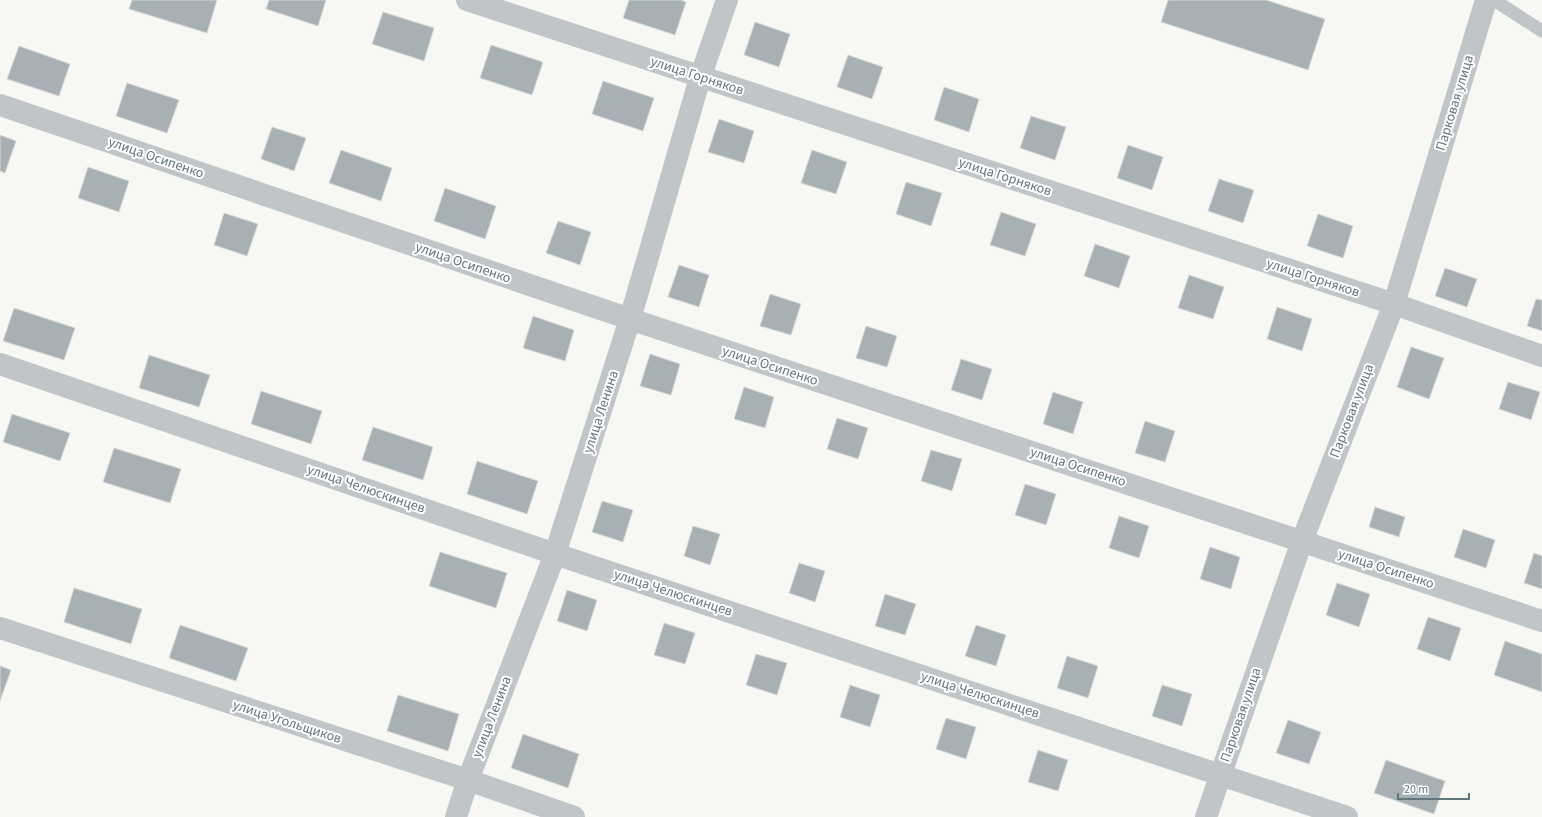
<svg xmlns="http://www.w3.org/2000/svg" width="1542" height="817" font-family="'Source Sans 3',sans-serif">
<rect width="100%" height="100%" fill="#f7f7f4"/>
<!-- building -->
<path fill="#a7b1b5" stroke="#d8d8d6" d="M132,0H217L207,33L129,9Z
M269,0H326L318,26L266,9Z
M629,0H681L686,2L675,35L623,18Z
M1168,0H1266L1325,19L1308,70L1161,22Z
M383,12L434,28L424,61L372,44Z
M755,22L790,34L779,67L744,55Z
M491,45L543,62L532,95L480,78Z
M19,46L70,64L59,96L7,79Z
M848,55L883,67L872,99L837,87Z
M603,81L654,98L643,131L592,114Z
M127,83L179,100L167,133L116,116Z
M944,87L979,99L969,132L934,120Z
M1031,116L1066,127L1055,160L1020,148Z
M719,119L754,131L744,163L708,152Z
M272,127L306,138L294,171L261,159Z
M0,135L16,141L5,173L0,171Z
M1128,145L1163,157L1152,190L1117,178Z
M341,150L392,168L381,201L329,183Z
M812,150L847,162L836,194L801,183Z
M88,167L129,181L119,212L78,198Z
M1219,179L1254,190L1243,223L1208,211Z
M906,182L942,193L931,226L896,214Z
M445,188L496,206L485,239L434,221Z
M1001,212L1036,224L1025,256L990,245Z
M224,213L258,224L247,256L214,245Z
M1318,214L1353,226L1343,258L1307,246Z
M558,221L591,232L580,265L546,253Z
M1095,244L1130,256L1119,288L1084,276Z
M679,265L709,275L699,307L668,297Z
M1445,268L1477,279L1467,307L1435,296Z
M1189,275L1224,287L1213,319L1178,308Z
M770,294L801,304L791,335L760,326Z
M1536,299L1542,300V331L1527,326Z
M1277,307L1312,319L1302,351L1267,339Z
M14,308L75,328L64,360L3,341Z
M533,316L574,330L565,361L523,348Z
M866,326L897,336L887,367L856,358Z
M1411,347L1444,358L1429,399L1397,387Z
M650,354L680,364L671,395L640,386Z
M149,355L210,375L199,407L139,388Z
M961,359L992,369L982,400L951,390Z
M1508,382L1540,392L1531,420L1499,409Z
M744,387L774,397L765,428L734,419Z
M261,391L322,411L311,444L251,424Z
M1053,392L1083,402L1073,434L1043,424Z
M12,414L70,433L60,461L3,442Z
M837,418L868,428L858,459L827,449Z
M1145,421L1175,431L1165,462L1135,453Z
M373,427L433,447L423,480L362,460Z
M114,448L181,469L170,503L103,482Z
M931,450L962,459L952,491L921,481Z
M477,461L538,481L527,514L467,494Z
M1025,484L1056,494L1046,525L1015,515Z
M602,501L633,510L623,542L592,532Z
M1375,507L1405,517L1399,537L1369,527Z
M1119,516L1149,526L1139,558L1109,548Z
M693,526L720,534L710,565L684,556Z
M1463,529L1495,540L1486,568L1454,557Z
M1210,547L1240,557L1231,589L1200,579Z
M440,552L507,573L496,608L429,586Z
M1534,553L1542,556V589L1524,583Z
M799,563L825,571L815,602L789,593Z
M1337,583L1370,594L1359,627L1326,615Z
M74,588L142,609L131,644L64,622Z
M567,590L597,600L587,631L557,621Z
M885,594L916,604L905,635L875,626Z
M1428,617L1461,628L1450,661L1417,649Z
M664,623L695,633L685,664L654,655Z
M180,625L248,648L236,681L169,658Z
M976,625L1006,635L996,666L965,656Z
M1505,641L1542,654V692L1494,675Z
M756,654L787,663L777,695L746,685Z
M1067,656L1098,666L1088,698L1057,688Z
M0,666L11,670L0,701Z
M850,685L880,695L870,727L840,717Z
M1162,685L1192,694L1182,726L1152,716Z
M398,695L459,714L448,751L387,731Z
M946,718L976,727L966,759L936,749Z
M1288,720L1321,732L1309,764L1276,753Z
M523,734L579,754L568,788L511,768Z
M1038,750L1068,760L1058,791L1028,782Z
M1386,760L1445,781L1434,814L1374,793Z"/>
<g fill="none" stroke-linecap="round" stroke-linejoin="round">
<!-- service -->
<path stroke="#c0c5c8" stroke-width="13" d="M1494,0L1542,31"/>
<!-- minor -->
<path stroke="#c0c5c8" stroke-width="22" d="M467,0L1394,304L1542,356
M0,105L630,319L1542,621
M0,364L555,554L1347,817
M0,628L468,780L574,817
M456,817L468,780L555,554L630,319L700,78L727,0
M1206,817L1302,541L1394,304L1486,0"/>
</g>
<g text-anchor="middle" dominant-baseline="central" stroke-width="4" stroke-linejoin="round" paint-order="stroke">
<!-- street labels -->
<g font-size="14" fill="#62767f" stroke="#fff">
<text transform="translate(697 76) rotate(18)">улица Горняков</text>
<text transform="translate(1455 103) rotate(-73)">Парковая улица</text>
<text transform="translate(156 158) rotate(19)">улица Осипенко</text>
<text transform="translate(1005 177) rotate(18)">улица Горняков</text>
<text transform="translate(463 263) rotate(19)">улица Осипенко</text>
<text transform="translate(1313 278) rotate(18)">улица Горняков</text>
<text transform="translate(770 366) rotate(18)">улица Осипенко</text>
<text transform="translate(1352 411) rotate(-69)">Парковая улица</text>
<text transform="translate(601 412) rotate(-72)">улица Ленина</text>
<text transform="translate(1078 467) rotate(18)">улица Осипенко</text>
<text transform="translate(366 489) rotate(19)">улица Челюскинцев</text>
<text transform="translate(1386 569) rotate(18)">улица Осипенко</text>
<text transform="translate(673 593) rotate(18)">улица Челюскинцев</text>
<text transform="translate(980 695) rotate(18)">улица Челюскинцев</text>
<text transform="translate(1241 715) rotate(-71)">Парковая улица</text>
<text transform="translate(492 717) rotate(-69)">улица Ленина</text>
<text transform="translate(287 722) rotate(18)">улица Угольщиков</text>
</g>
</g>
<!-- scale -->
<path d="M1398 793v6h71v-6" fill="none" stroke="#62767f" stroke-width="2"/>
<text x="1404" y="793" font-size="12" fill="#62767f" stroke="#ffffff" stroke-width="3" paint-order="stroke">20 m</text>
</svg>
